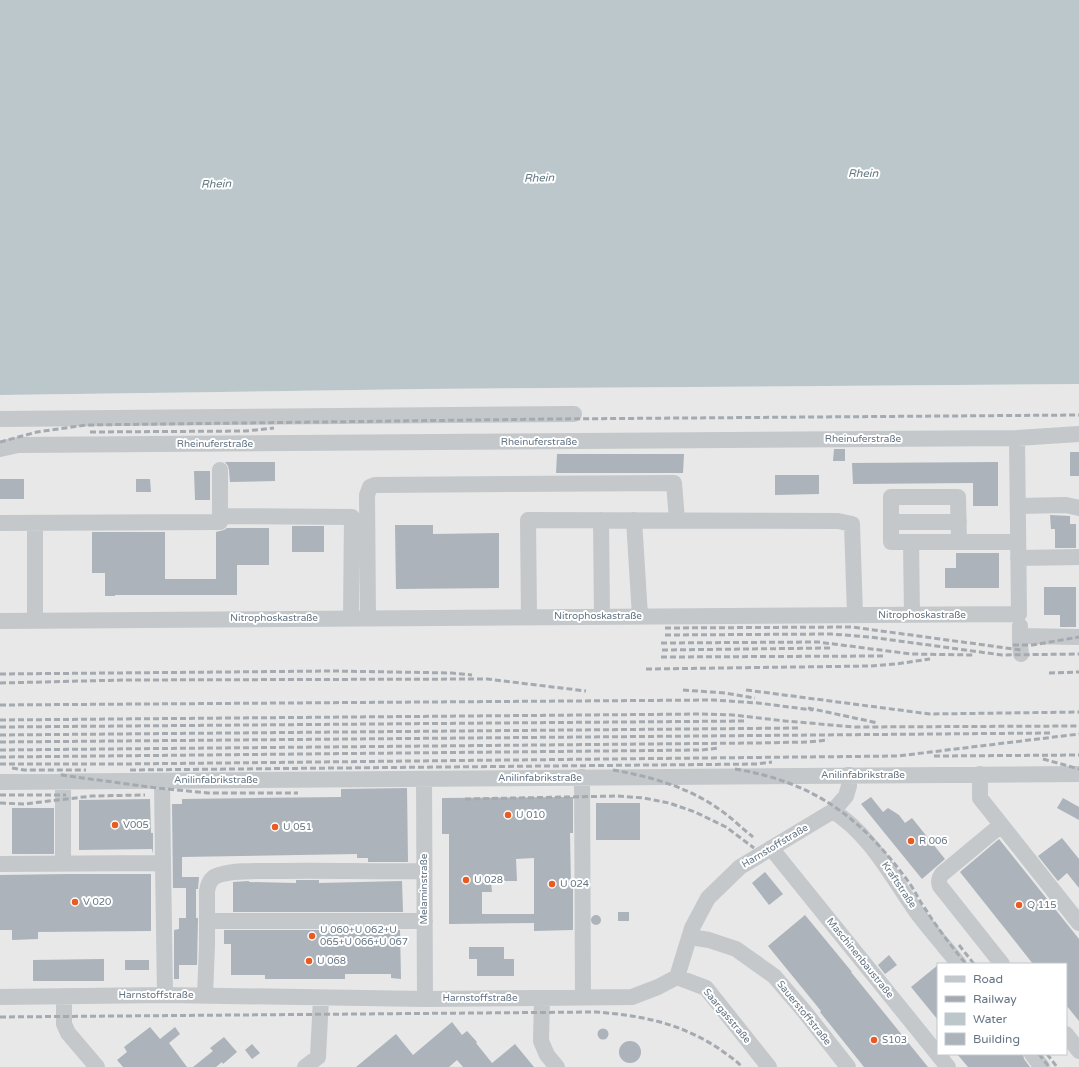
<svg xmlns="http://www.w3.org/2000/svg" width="1079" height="1067" font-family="'Varela Round',sans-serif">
<rect width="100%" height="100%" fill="#f7f7f3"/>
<!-- built -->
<path fill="#e7e8e7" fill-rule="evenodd" d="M1079,384V1067H0V395L424,389ZM938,964H1066V1054H938Z"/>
<!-- water -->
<path fill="#bcc7cc" d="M0,0H1079V384L424,389L0,395Z"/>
<!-- building -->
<path fill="#acb3ba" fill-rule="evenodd" d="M834,449H845V461H833Z
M1070,452H1079V476H1070Z
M557,454H684L683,473H556Z
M225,462H275V481L230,482L229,470L228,466Z
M998,462V506H973V483L853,484L852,463Z
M194,471H210V500H195Z
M775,475H819V494L775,495Z
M0,479H24V499H0Z
M136,479H150L151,492H136Z
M1050,515L1070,516V524H1076V548H1055V529H1051Z
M395,525H433V534L499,533V588L396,589Z
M292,526H324V552H292Z
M227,528H269V565H237V595H115V596H105V573H92V532H165V579H216V532L224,530Z
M956,553H999V588H945V568H956Z
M1044,587H1076V627H1060V615H1044Z
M407,788L408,862H368V858H357V854L182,857V877H199L198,889H196V918H198L197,965H179V979H174V930L179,929V918H186V888H173L172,804H182V799L341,797V789Z
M573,797V833H570L571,887H573V930L534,931V923L449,924V834H442V798ZM534,858V914H482V892H492L491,881H517L516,859Z
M871,797L883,812L888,808L899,815L905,823L912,818L945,859L922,879L861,804Z
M1063,798L1079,807V820L1057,808Z
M150,799L151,833H153V854L152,849L79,850V800Z
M596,803H640V840H596Z
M12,808H54V854H12Z
M1062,838L1079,859V888L1067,873L1058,881L1038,856Z
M999,839L1079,939V1021L1066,1005V964H1033L960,872Z
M765,872L783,894L769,905L752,883Z
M68,874H151V931L38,932V939L12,940V930H0V875Z
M296,880H319V883L402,881L403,912H233V882L249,881V882L296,883Z
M618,912H629V921H618Z
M805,915L852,972H851L928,1067H864L820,1012L821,1011L768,946Z
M591 920a5 5 0 1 1 10 0a5 5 0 1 1-10 0Z
M224,930H400L401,979L391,978V974H345V979H265V975H231V944H224Z
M469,947H504V959H514V976H477V959H469Z
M889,955L897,965L885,974L878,965Z
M104,959V981H33V960Z
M125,960H149V970H125Z
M938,965V1020L911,987Z
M452,1022L462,1035L467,1031L477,1042L476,1043L492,1063L515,1044L534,1067H463L457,1060L449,1067H356L396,1034L413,1055Z
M150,1027L160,1039L175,1027L180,1034L169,1043L187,1067H123L117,1060L127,1052L124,1047Z
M597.5 1034a5.5 5.5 0 1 1 11 0a5.5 5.5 0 1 1-11 0Z
M224,1037L237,1052L223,1064L222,1062L216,1067H193L213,1051L210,1048Z
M619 1052a11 11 0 1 1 22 0a11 11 0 1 1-22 0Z
M252,1044L260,1053L252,1059L245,1050Z
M957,1054H1023L1024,1059L1030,1067H968Z"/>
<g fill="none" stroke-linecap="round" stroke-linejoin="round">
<!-- minor -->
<path stroke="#c4c8cb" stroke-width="16" d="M0,419L574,414
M0,449L18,445L1017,438L1079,434
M1018,506L1066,505L1079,508
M220,516L352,517L351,618
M601,520L602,616
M634,520L640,616
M891,522H959
M0,523L220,522V470
M35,523V620
M911,542L912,615
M959,542L958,497H891V542C933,542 976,542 1018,542
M1018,558L1079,557
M529,617L528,520L838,521L852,524L855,615
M368,618L367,495L370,487L375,485L674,483L677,520
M0,621L1019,614L1017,438
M1020,626V645L1021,654
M1020,636L1079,637
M980,774V798L1079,923
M582,777L583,997
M424,779L425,999
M63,781V864
M0,782L1079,774
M833,811C872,836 892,878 918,914C931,931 945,947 959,964
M1001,825L942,874C939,878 938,881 940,886L1002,964
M771,848L948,1067
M163,863L165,995
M0,864L163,863L162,781
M207,921H425
M690,937L709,940L736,949L774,976L804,1011L848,1067
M677,977L706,988L769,1067
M64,996V1024L68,1033L97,1067
M205,996L207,945V891C208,884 211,877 219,875C234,870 260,871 277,871C326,870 375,872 424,871
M0,997L165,995L425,999L632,997L658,987L677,977L692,928L708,898L740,867L833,811L846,796L849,786V775
M542,998L541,1041L547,1055L557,1067
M1066,1034L1079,1051
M1032,1054L1042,1067
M318,1057L321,998
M305,1067L318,1057"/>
<!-- rail -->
<path stroke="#a4aab0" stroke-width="3" stroke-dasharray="6 3" stroke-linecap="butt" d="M90,432L246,431L274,428
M0,442L37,432L86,425L552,419L1079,415
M665,628L852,627L1021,650
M665,635L831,634L870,637L1002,655L1079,654
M661,643L818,642L911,654L973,655
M1013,645H1032L1079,637
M662,650L830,648
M661,657L883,656
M646,669L871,666L896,664L930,659
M1049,673L1079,672
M0,674L333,671L452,673L472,675
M0,683L124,680L487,679L586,691
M683,690L725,693L755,698
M746,690L930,714L1079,712
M0,705L713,700L758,703L813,710
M808,708L878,723
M0,720L702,714L733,715L785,721L855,727L1079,726
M0,727L746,721
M0,735L801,728
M0,742L1050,733
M0,750L757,743L808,742L828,740
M934,756L1079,755
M0,757L702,750L718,748
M1043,759L1079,769
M0,764H122L898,756L1079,734
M12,768L24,770H86
M735,769C815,782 863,819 910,884C916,893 920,902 926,910C938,929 952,947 966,964
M130,770L757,764L772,762
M613,770C654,777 694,789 727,815C736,822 744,830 753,837
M61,775L157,788L208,793H298
M0,795H66
M465,799L618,796L644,798L669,803L695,812L726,827L754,848
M0,803L24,804L92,796L145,795
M959,945L974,964
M0,1017L595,1012C640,1015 680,1023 718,1048C726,1054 735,1059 742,1067
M1039,1054L1049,1067
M1047,1054L1057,1067"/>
</g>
<!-- markers -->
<g fill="#e95b21" stroke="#fff" stroke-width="1.5">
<circle cx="508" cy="815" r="4"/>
<circle cx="115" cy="825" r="4"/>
<circle cx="275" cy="827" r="4"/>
<circle cx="911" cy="841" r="4"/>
<circle cx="466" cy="880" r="4"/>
<circle cx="552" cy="884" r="4"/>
<circle cx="75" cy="902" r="4"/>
<circle cx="1019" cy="905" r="4"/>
<circle cx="312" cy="936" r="4"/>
<circle cx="309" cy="961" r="4"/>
<circle cx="874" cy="1040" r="4"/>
</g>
<g text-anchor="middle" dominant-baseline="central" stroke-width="4" stroke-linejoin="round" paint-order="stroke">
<!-- street labels -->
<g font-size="10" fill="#657585" stroke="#fff">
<text x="863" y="439">Rheinuferstraße</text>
<text x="539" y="442">Rheinuferstraße</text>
<text x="215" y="444">Rheinuferstraße</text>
<text x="922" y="615">Nitrophoskastraße</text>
<text x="598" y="616">Nitrophoskastraße</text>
<text x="274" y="618">Nitrophoskastraße</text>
<text x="863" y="775">Anilinfabrikstraße</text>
<text x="540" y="778">Anilinfabrikstraße</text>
<text x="216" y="780">Anilinfabrikstraße</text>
<text transform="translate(775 846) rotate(-31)">Harnstoffstraße</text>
<text transform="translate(899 885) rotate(56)">Kraftstraße</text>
<text transform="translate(424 889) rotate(-90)">Melaminstraße</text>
<text transform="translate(860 958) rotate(51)">Maschinenbaustraße</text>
<text x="156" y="995">Harnstoffstraße</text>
<text x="480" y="998">Harnstoffstraße</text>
<text transform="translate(804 1013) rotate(51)">Sauerstoffstraße</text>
<text transform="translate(727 1016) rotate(50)">Saargasstraße</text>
</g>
<!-- poi labels -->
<g font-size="10" fill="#657585" stroke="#fff" text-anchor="start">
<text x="516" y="815">U 010</text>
<text x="123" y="825">V005</text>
<text x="283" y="827">U 051</text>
<text x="919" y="841">R 006</text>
<text x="474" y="880">U 028</text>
<text x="560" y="884">U 024</text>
<text x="83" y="902">V 020</text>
<text x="1027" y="905">Q 115</text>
<text x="320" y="930">U 060+U 062+U<tspan x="320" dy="12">065+U 066+U 067</tspan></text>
<text x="317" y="961">U 068</text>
<text x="882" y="1040">S103</text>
</g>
<!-- water labels -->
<g font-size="11" font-style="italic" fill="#607782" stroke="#fff">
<text x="863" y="173">Rhein</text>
<text transform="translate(539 178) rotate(-1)">Rhein</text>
<text transform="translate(216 184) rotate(-1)">Rhein</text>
</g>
</g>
<!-- legend -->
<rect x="937" y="963" width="130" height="92" fill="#ffffff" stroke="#c1c8ce"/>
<rect x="945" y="976" width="20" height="6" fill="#c4c8cb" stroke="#c1c8ce"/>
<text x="973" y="983" font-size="12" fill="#657585">Road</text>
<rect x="945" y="996" width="20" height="6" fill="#a4aab0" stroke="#c1c8ce"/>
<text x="973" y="1003" font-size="12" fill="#657585">Railway</text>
<rect x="945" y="1013" width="20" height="12" fill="#bcc7cc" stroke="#c1c8ce"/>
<text x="973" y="1023" font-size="12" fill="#657585">Water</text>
<rect x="945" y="1033" width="20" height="12" fill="#acb3ba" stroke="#c1c8ce"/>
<text x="973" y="1043" font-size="12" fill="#657585">Building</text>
</svg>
